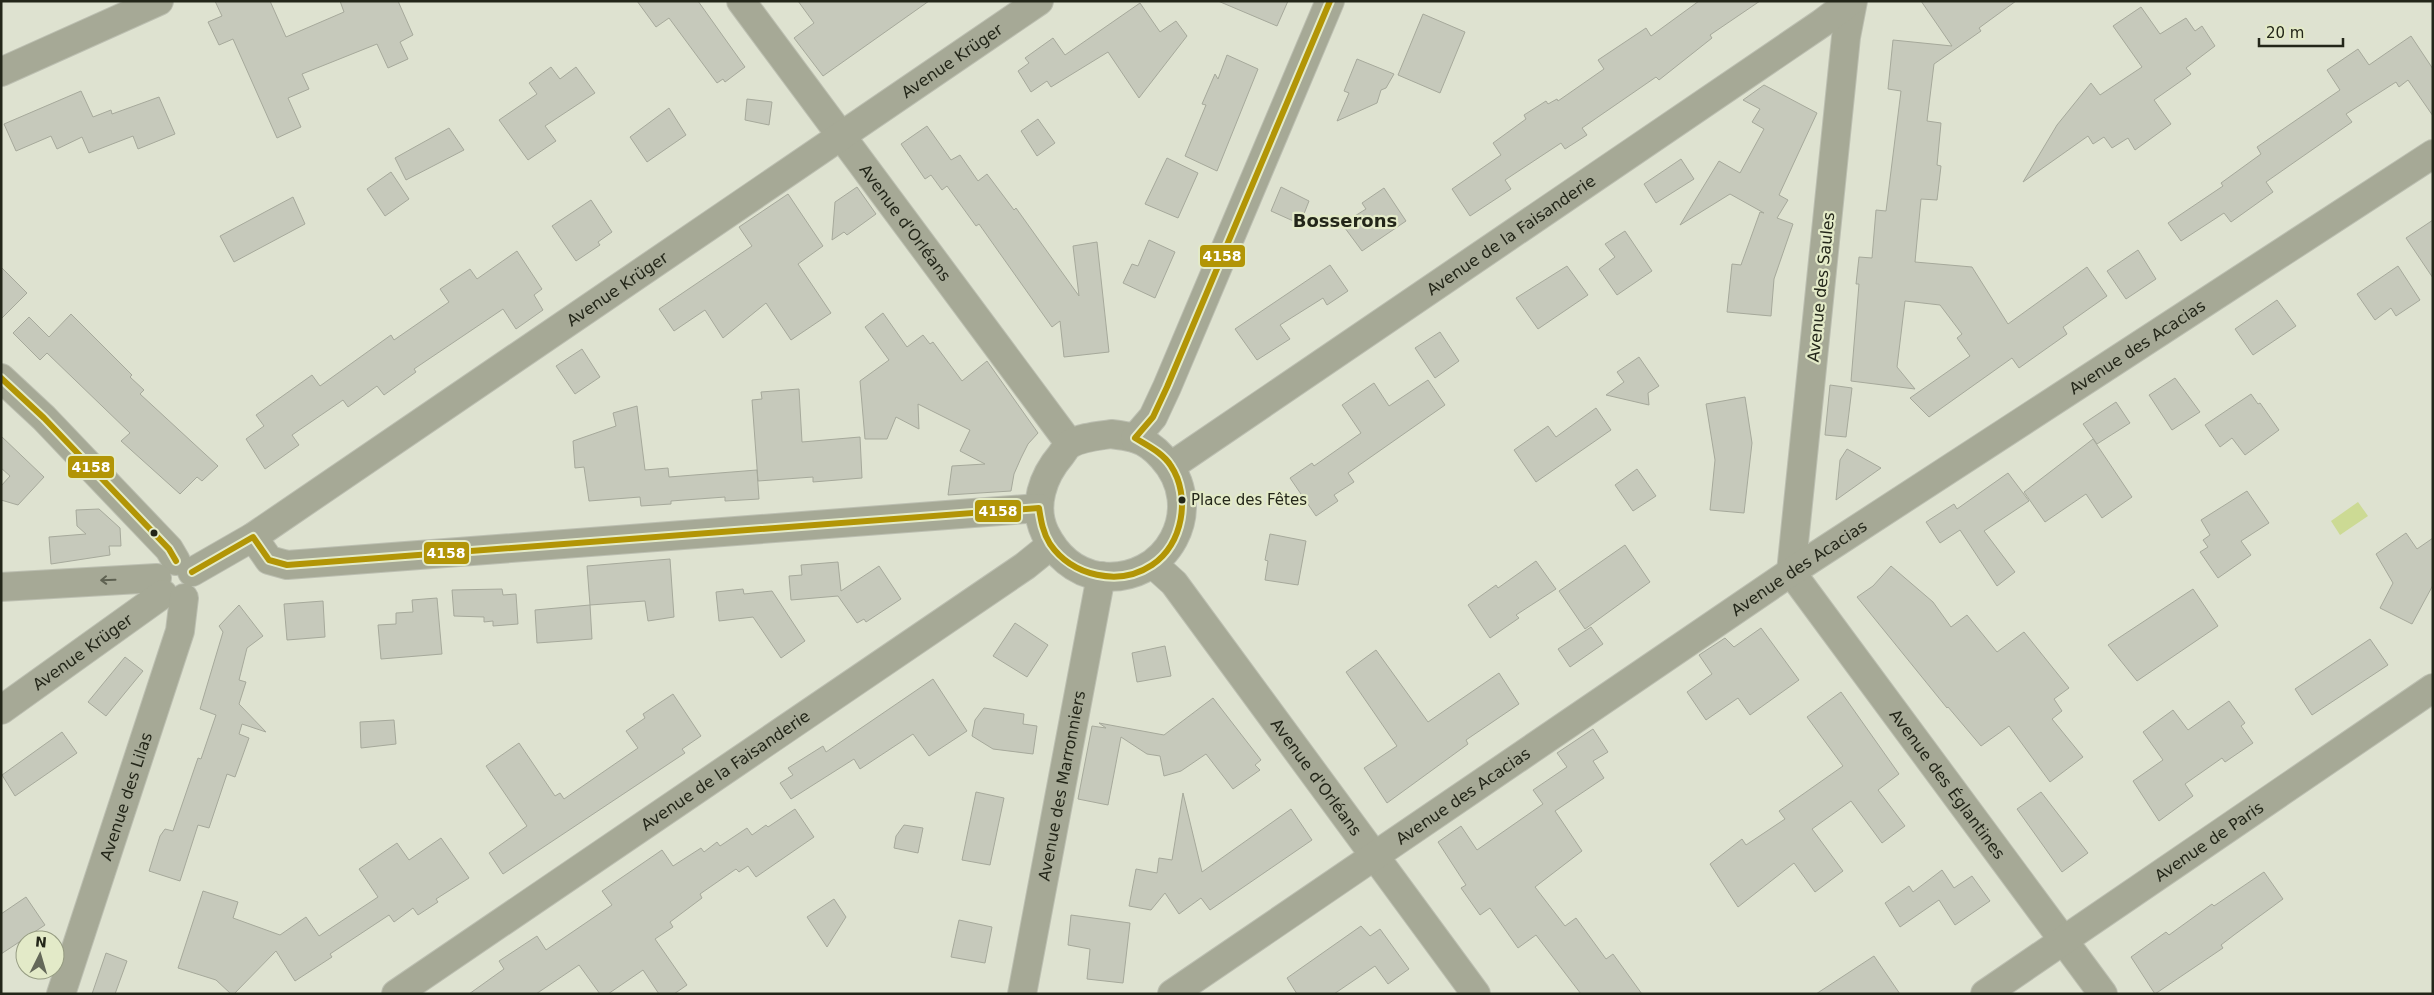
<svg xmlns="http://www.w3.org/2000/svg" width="2434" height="995" font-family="'DejaVu Sans',sans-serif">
<rect width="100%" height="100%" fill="#dee2d0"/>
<!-- water -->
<path fill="#ccda94" d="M2358,502L2368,516L2340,535L2331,521Z"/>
<!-- building -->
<path fill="#c6c9bb" stroke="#a6a99b" d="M215,1H270L286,37L344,12L340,1H398L413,35L400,42L408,59L388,68L377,44L302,74L309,89L288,98L301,127L277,138L233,39L219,45L208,22L222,16Z
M637,1H698L745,67L725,82L723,79L717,83L669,18L656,27Z
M798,1H929L823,76L794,38L814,23Z
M1218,1H1288L1277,26Z
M1699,1H1760L1710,35L1712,38L1659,80L1656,77L1582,128L1587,135L1565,149L1561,143L1505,180L1511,189L1470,216L1452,189L1501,155L1493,143L1526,119L1524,115L1546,101L1548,104L1557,99L1558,101L1604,69L1598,60L1646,28L1651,36Z
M1921,1H2016L1979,28L1981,31L1934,64L1927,121L1941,123L1937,165L1941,166L1937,200L1921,199L1915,262L1972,267L2008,324L2087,267L2107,296L2063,327L2067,334L2019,368L2012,358L1929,417L1910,398L1970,356L1957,338L1962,334L1940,305L1905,301L1897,367L1915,389L1851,381L1859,284H1856L1859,257L1872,258L1876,210L1886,211L1901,91L1888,89L1893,40L1952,46Z
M1140,3L1160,32L1176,21L1187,36L1139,98L1108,52L1051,87L1047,81L1031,92L1018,71L1029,63L1025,58L1053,38L1065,55Z
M2141,7L2160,34L2186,18L2195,31L2202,26L2215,46L2186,68L2191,74L2154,100L2171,124L2135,150L2128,138L2112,148L2104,137L2093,144L2088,136L2023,182L2057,125L2091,83L2100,95L2142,67L2113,26Z
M1423,14L1465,32L1440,93L1398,75Z
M2411,36L2433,69V116L2408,80L2399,87L2396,82L2346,114L2352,122L2266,182L2273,192L2231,222L2224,213L2181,241L2168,223L2223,186L2221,183L2261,154L2257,147L2340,90L2327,70L2358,49L2369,65Z
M1227,55L1258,69L1217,171L1185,156L1206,105L1202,104L1215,74L1218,79Z
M1357,59L1394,74L1386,88L1381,90L1377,103L1337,121L1349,93L1344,91Z
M551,67L560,79L576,67L595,93L545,126L556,141L528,160L499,120L537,94L529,83Z
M1764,85L1817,113L1779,195L1788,200L1777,218L1793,224L1774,279L1771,316L1727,312L1732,264L1741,265L1760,212L1764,213L1730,194L1680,225L1719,161L1740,173L1764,129L1752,122L1760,109L1743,100Z
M81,91L93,117L111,110L112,114L159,97L175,134L138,149L133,136L89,153L82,137L57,149L51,136L16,151L4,124Z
M747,99L772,102L769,125L745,120Z
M669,108L686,135L647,162L630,137Z
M1038,119L1055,143L1037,156L1021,131Z
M927,126L951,160L960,155L978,181L987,174L1014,210L1016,208L1079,296L1073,246L1097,242L1109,352L1064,357L1060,321L1052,327L979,224L976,226L947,186L942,190L931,175L925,179L901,144Z
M449,128L464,150L406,180L395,158Z
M1167,158L1198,173L1178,218L1145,204Z
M1681,159L1694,179L1656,203L1644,184Z
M391,172L409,199L385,216L367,189Z
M857,187L876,214L847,235L844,232L832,240L835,202Z
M1281,187L1309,201L1300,224L1271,211Z
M1384,188L1406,221L1362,251L1342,224L1366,209L1362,203Z
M788,194L823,246L798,264L831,313L791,340L766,303L723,338L705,310L674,331L659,309L752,246L739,227Z
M293,197L305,224L234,262L220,236Z
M591,200L612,232L598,242L600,245L576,261L552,226Z
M2433,220V278L2406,238Z
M1625,231L1652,271L1617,295L1599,269L1615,257L1605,244Z
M1149,240L1175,252L1155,298L1123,283L1132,264L1138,266Z
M2138,250L2156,279L2126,299L2107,271Z
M517,251L542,289L534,295L543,310L516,329L503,309L414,369L416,372L384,395L377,386L348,407L343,400L292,435L299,445L265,469L246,439L264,426L256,415L312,375L320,386L391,335L394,340L449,302L440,289L470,269L477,279Z
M1330,265L1348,291L1327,305L1323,298L1280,325L1290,339L1257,360L1235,329Z
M1567,266L1588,295L1538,329L1516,298Z
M2398,266L2420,300L2396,316L2391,308L2375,320L2357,294Z
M1,267L27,293L1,319Z
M2277,300L2296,326L2253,355L2235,329Z
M883,313L907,347L923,335L930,344L933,342L962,381L987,361L1038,433L1028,444L1021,458L1014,474L1011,491L948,495L952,466L985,464L960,451L970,430L918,404L919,429L896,417L887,439H865L860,381L889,360L865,327Z
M71,314L132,375L130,377L144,390L140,394L218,466L202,481L197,477L180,494L121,441L130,433L47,353L40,360L13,333L29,317L49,337Z
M1440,332L1459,361L1435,378L1415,348Z
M582,349L600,377L575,394L556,366Z
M1639,357L1659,386L1648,393L1649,405L1606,395L1624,382L1617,372Z
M2175,378L2200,412L2172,430L2149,395Z
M1428,380L1445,405L1348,473L1354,482L1334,495L1338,501L1316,516L1290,478L1312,463L1314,466L1361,433L1342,405L1374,383L1389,406Z
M1830,385L1852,388L1846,437L1825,435Z
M799,389L802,442L860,437L862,478L813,482V477L758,481L752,400L762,399L761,392Z
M2251,394L2258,404L2260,403L2279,430L2245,455L2232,438L2220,447L2205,425Z
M1745,397L1752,443L1744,513L1710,510L1715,460L1706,404Z
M2116,402L2130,423L2097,444L2083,424Z
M637,406L645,470L668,468L669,477L757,470L759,499L725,501V497L671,501V504L641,506L640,497L589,501L584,467L575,468L573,441L616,426L613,413Z
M1596,408L1611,430L1536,482L1514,450L1548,426L1556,437Z
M1,436L44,477L18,505L1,500V486L10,476L1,468Z
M2093,439L2132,497L2102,518L2086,494L2045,522L2024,492Z
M1847,449L1881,468L1836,500L1840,460Z
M1637,469L1656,496L1633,511L1615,485Z
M2008,473L2029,501L1984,531L2015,572L1997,586L1960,530L1940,543L1926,522L1954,504L1957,509Z
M2247,491L2269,523L2241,541L2251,555L2218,578L2200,552L2208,547L2203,540L2210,535L2201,520Z
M99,509L120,528L121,546H109L110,555L51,564L49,537L86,534L77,526L76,510Z
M2406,533L2417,549L2433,538V585L2412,624L2380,608L2393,583L2376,554Z
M1270,534L1306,541L1298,585L1265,580L1268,561L1265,560Z
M1625,545L1650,582L1585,629L1559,591Z
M670,559L674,617L648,621L645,601L590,605L587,566Z
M1536,561L1556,589L1516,615L1519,618L1490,638L1468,605L1496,585L1498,588Z
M838,562L841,591L879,566L901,599L866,622L864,619L857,623L838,596L791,600L789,576L802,575L801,565Z
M1891,566L1933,602L1951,627L1967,615L1997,652L2024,632L2069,688L2054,699L2062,711L2052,719L2083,757L2050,782L2009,726L1981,746L1948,707L1947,708L1857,597L1873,586Z
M502,589L503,595L516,594L518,624L493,626V621L484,622V617L454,616L452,590Z
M743,589L744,594L772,591L805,641L781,658L753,617L719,621L716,592Z
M2193,589L2218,626L2137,681L2108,645Z
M437,598L442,654L381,659L378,625L396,624V613L413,612L412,600Z
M323,601L325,637L287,640L284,604Z
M239,605L263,636L247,648L239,680L246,682L239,704L266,732L242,724L239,734L249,738L235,777L227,774L209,828L198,825L180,881L149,871L160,836L165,829L173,831L198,758L201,759L216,715L200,709L223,632L219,626Z
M590,605L592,639L537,643L535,610Z
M1015,623L1048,645L1027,677L993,656Z
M1591,627L1603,644L1570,667L1558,649Z
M1761,628L1799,680L1750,715L1738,698L1706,720L1687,692L1712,674L1699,655L1725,638L1734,647Z
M2370,639L2388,665L2312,715L2295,689Z
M1165,646L1171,676L1137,682L1132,653Z
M1376,650L1428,722L1499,673L1519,704L1466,740L1468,744L1387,803L1364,768L1397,746L1346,672Z
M125,657L143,671L106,716L88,702Z
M933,679L967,731L929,756L913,734L860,769L854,759L791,799L780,783L793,775L788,768L823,746L826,752Z
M1841,692L1899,774L1878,790L1905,826L1882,843L1851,801L1812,829L1843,871L1815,892L1794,863L1738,907L1710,864L1742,839L1746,845L1785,819L1779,811L1843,766L1807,717Z
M673,694L701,736L682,749L685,753L503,874L489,853L527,826L486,766L519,743L555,796L560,793L564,799L638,748L626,731L645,718L643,714Z
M1213,698L1261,760L1255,765L1260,770L1233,789L1206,754L1181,771L1164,776L1160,756L1147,754L1121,737L1108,805L1078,799L1092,726L1106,728L1099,723L1164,735Z
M2229,701L2245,723L2241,726L2253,743L2225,762L2222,758L2185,784L2193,796L2159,821L2133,781L2163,760L2143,732L2173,710L2188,730Z
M984,708L1024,714L1023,724L1037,726L1033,754L993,749L972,736L975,720Z
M394,720L396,744L361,748L360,722Z
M1593,729L1608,752L1593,761L1604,778L1555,811L1582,851L1535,887L1565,926L1576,918L1606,959L1613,954L1642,994H1581L1536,935L1518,948L1490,908L1480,915L1461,888L1466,885L1438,842L1461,826L1477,850L1543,804L1533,790L1567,767L1557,753Z
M62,732L77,753L15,796L2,775Z
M976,792L1004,798L990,865L962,860Z
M2041,792L2088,853L2062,872L2017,809Z
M1183,793L1202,872L1291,809L1312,840L1210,910L1201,898L1179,914L1165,893L1151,910L1129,906L1136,869L1157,873L1159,858L1172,860Z
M795,809L814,837L756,877L748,866L739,872L736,869L700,894L702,898L670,922L673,927L655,939L687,985L674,994H659L643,970L608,994H600L579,965L536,994H469L504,969L499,961L537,936L546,950L612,905L602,891L662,850L673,866L701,848L704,852L717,842L720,846L747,828L752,835L766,825L768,827Z
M904,825L923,828L918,853L894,848L896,836Z
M441,838L469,878L436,899L438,902L418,915L413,908L394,922L389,915L330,954L332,957L295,981L276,951L234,994H231L216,980L178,968L203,891L238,902L233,918L280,935L306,917L319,936L378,897L359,869L397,843L409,860Z
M1942,870L1954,888L1972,876L1990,901L1955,925L1939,900L1900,927L1885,903L1909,886L1913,892Z
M2264,872L2283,899L2234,935L2221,945L2223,948L2155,994L2131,957L2166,932L2169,935L2212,904L2214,906Z
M26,897L45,925L1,954V914Z
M834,899L846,917L827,947L807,917Z
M1071,915L1130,923L1123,983L1087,979L1090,949L1068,945Z
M959,920L992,927L985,963L951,957Z
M1361,926L1370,936L1380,929L1409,969L1388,984L1375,966L1334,994H1297L1287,978Z
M106,953L127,961L115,994H92Z
M1874,956L1900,994H1816Z"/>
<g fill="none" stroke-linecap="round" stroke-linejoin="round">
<defs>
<g id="minor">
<path id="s1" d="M741,1L1070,444"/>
<path id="s2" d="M1853,1L1846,37L1791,572L2103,994"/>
<path d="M1,378L44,418L169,549L176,561"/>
<path d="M1111,434C1119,435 1127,436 1134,438C1144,441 1155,449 1162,457C1209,508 1167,585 1099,576C1074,572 1056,555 1045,533C1032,506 1043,476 1061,455C1063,452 1067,446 1070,444C1082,437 1098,436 1111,434Z"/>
<path d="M1135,438L1153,417L1167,387L1330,1"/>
<path id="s3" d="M1171,466L1822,23L1851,1"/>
<path d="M253,537L269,560L287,565L1039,508"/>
<path id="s4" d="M1153,564L1174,583L1476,994"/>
<path id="s5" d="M192,572L253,537L1039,1"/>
<path d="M1,587L157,578"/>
<path id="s6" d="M1,710L163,594"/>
<path id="s7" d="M61,994L180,631L184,598"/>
<path id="s8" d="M396,994L1025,566L1051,545"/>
<path id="s9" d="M1022,994L1101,576"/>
<path id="s10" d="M1172,994L1791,572L2433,154"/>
<path id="s11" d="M1985,994L2433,688"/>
</g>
<path id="tertiary" d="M1,72L159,1"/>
</defs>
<!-- minor casing -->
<use href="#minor" stroke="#bcbfb1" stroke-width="30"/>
<!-- tertiary casing -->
<use href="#tertiary" stroke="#bcbfb1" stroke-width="30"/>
<!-- minor -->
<use href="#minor" stroke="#a6a996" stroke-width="28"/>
<!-- tertiary -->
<use href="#tertiary" stroke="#a6a996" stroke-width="28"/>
<defs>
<path id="bus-1" d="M1,378L44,418L169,549L176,561
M192,572L253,537L269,560L287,565L1039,508C1041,521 1043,533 1050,544C1072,576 1119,587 1152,565C1183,545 1191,496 1171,466C1163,453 1148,446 1135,438L1153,417L1167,387L1330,1"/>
</defs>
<!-- bus-1 casing -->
<use href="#bus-1" stroke="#e3eac8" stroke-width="10"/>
<!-- bus-1 -->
<use href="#bus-1" stroke="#b29506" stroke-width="6"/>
</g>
<!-- one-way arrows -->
<defs><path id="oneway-shaft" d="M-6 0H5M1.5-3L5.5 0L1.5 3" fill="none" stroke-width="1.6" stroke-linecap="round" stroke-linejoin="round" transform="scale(1.25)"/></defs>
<use stroke="#5e6151" href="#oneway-shaft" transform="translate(108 580) rotate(178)"/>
<!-- markers -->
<g fill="#232619" stroke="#e3eac8" stroke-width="2">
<circle cx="1182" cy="500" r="4.5"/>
<circle cx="154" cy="533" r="4.5"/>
</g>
<g text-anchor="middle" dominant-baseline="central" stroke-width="4.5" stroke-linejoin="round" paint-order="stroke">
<!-- bus labels -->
<g font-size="15" fill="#232619" stroke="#e3eac8" text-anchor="start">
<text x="1191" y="500">Place des Fêtes</text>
</g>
<!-- street labels -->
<g font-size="16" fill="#232619" stroke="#e3eac8">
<text stroke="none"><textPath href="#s5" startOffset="916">Avenue Krüger</textPath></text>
<text stroke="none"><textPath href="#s1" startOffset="276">Avenue d'Orléans</textPath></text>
<text stroke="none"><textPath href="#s3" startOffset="411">Avenue de la Faisanderie</textPath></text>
<text transform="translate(1821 287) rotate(-84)">Avenue des Saules</text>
<text stroke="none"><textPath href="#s5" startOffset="511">Avenue Krüger</textPath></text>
<text stroke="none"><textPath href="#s10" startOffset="1162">Avenue des Acacias</textPath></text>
<text stroke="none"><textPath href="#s10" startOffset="758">Avenue des Acacias</textPath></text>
<text stroke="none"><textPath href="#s6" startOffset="100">Avenue Krüger</textPath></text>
<text stroke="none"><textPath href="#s8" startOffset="398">Avenue de la Faisanderie</textPath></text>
<text stroke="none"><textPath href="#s4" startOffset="269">Avenue d'Orléans</textPath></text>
<text stroke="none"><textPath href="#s2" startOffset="838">Avenue des Églantines</textPath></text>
<text stroke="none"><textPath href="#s9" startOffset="212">Avenue des Marronniers</textPath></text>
<text stroke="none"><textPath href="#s7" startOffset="208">Avenue des Lilas</textPath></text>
<text stroke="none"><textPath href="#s10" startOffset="352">Avenue des Acacias</textPath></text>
<text stroke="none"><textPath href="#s11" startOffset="271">Avenue de Paris</textPath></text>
</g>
<!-- neighbourhood labels -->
<g font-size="18" font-weight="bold" fill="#232619" stroke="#e3eac8">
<text x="1345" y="220">Bosserons</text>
</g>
</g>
<g stroke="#e3eac8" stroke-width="2">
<rect x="1199" y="244" width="47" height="24" rx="5" fill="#b29506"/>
<rect x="67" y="455" width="48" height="24" rx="5" fill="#b29506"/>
<rect x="974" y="499" width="48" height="24" rx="5" fill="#b29506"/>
<rect x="423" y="541" width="47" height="24" rx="5" fill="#b29506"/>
</g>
<g font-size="14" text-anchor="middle" font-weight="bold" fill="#fff">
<text x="1222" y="261">4158</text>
<text x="91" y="472">4158</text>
<text x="998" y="516">4158</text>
<text x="446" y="558">4158</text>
</g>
<!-- border -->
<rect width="2434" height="995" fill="none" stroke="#232619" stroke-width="5"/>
<!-- north arrow -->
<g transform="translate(40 955) rotate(5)"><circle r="24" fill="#e3eac8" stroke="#969c82"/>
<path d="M0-4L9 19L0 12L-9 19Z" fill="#646859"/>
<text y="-8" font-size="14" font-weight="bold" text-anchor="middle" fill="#232619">N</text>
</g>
<!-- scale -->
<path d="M2259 38v8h84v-8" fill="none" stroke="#232619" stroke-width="2.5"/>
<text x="2266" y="38" font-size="15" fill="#232619" stroke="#e3eac8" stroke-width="4" paint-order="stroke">20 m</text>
</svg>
